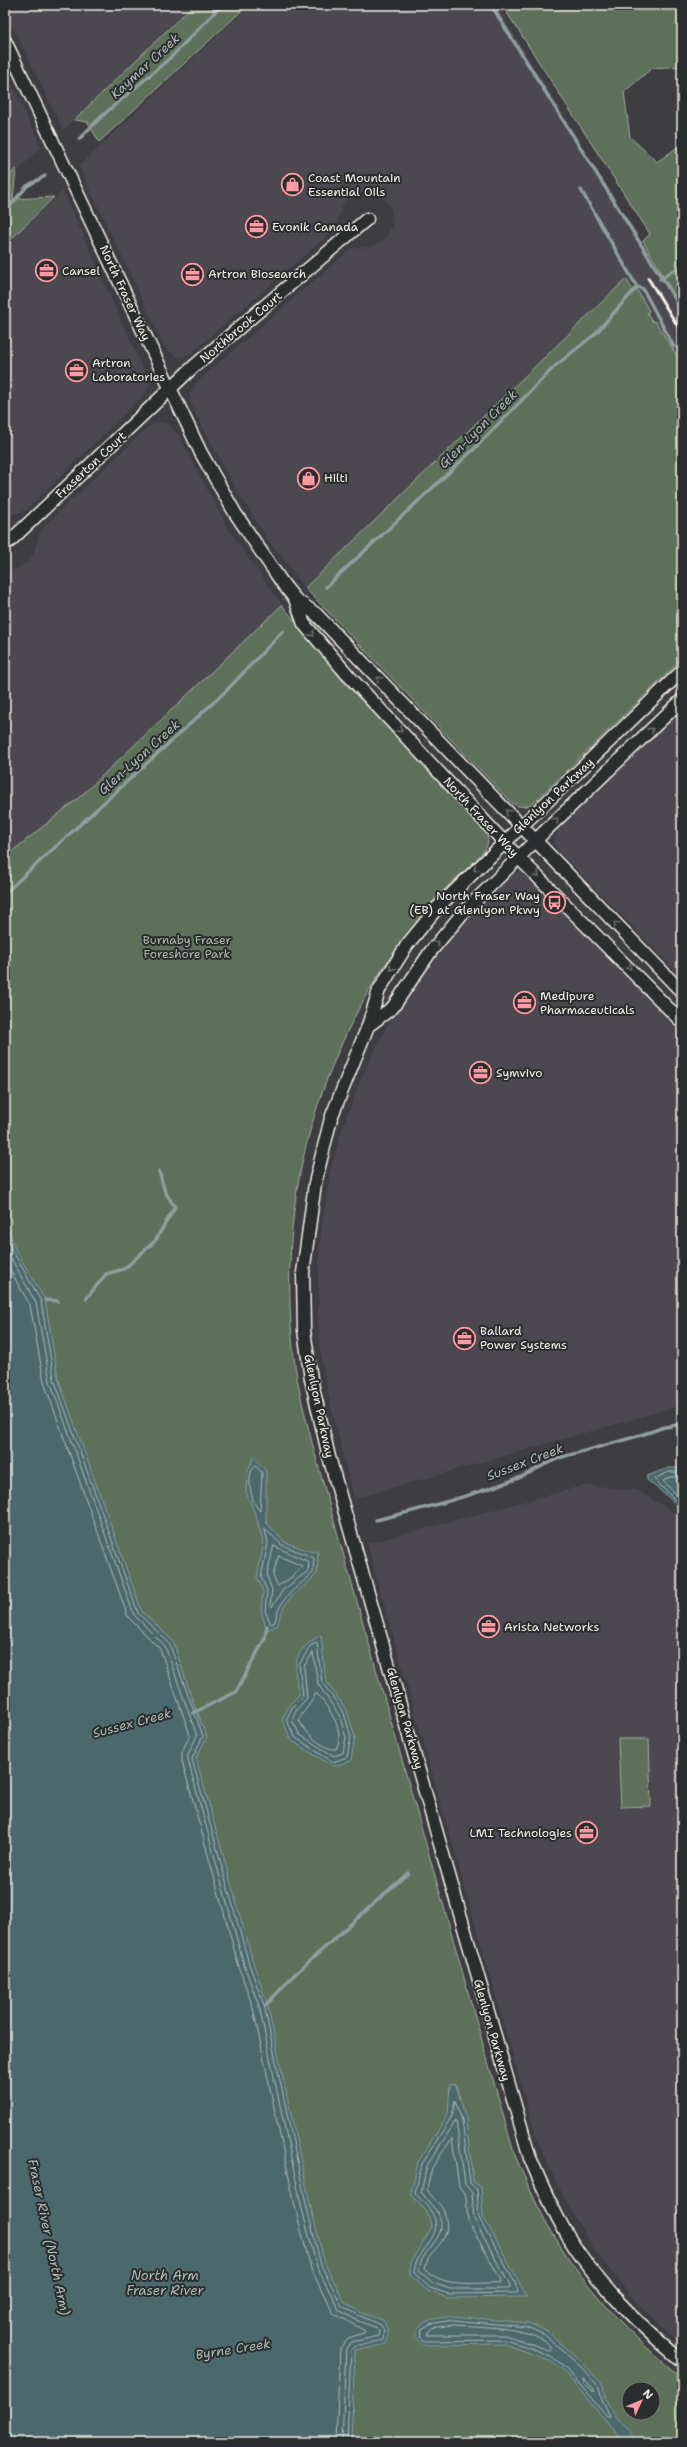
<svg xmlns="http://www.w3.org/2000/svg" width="687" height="2447" font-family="'Shantell Sans',sans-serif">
<rect width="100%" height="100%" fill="#3e3d42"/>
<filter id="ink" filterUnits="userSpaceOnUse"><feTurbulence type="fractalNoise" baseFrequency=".025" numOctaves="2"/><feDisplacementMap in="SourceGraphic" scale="8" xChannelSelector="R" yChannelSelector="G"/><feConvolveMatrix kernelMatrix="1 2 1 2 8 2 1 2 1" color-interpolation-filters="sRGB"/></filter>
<g filter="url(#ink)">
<!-- built -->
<path fill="#4c4850" d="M5,5H191L63,130L5,11Z
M250,5H496L682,308V368L626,279L305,588L267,538L235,488L194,410L190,401V391L200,379L352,248L371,247L385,239L393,224L390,206L382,197L370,192L359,193L349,197L342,206L335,229L190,354L183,357L176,356L165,348L79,166Z
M5,70L41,147L5,184Z
M63,191L150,384L145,394L27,509L19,513L5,516V244Z
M157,422L168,424L179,436L227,527L282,605L5,870V570L16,569L27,562L34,553L39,533L46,524L147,428Z
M682,709V977L559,852L553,841L559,828Z
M521,871L532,878L682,1030V1285L680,1312L682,1405L354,1499L328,1394L320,1350L318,1316L320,1239L330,1172L342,1129L358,1086L378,1043L397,1008L443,944L467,918L510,874Z
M585,1485L637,1490L675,1513L682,1511V2345L634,2300L594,2250L560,2191L536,2137L367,1544Z"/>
<!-- green -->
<path fill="#5b705a" stroke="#a8b0a1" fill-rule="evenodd" d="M193,5H248L99,142L88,122L74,120Z
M502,5H682V66L652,68L624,92L630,137L657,162L682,144V308L643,241L650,234Z
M16,169L13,199L54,197L5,245V180Z
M626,279L634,292L637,290L649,311L647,313L653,322L655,321L682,364V659L534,802C526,808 518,808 511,802L305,588Z
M282,605L342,680L484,829C488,836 490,842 485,849C474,865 456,877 443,891C410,929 379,969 356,1014C301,1122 281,1228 293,1349C297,1389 308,1427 318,1465L514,2153C524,2176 534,2200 546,2222C581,2284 627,2333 682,2378V2442H309L329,2330L179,1845L200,1719L195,1707L172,1720L5,1310V857L81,796ZM629,2389H653V2413H629Z
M618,1739H649L651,1806L621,1807Z"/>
<!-- water -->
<path fill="#4b696d" stroke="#8f9f9e" d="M5,1215L14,1247L45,1300L58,1378L142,1612L173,1641L196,1711L207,1737L196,1758L253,1962L267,2003L311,2208L325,2264L345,2303L362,2313L383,2320C388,2329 390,2335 386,2344L355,2351L351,2442H5Z
M254,1457L266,1471V1522L284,1542L313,1552L318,1551L317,1574C298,1593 283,1597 278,1625L267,1630L261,1611L263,1591L257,1577L264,1543L254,1511L246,1492L247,1472Z
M668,1468H682V1504L679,1506L647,1480V1476Z
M321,1635L326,1681L347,1711L355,1737L351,1761L333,1766L292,1741L282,1720L290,1704L299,1695C293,1666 292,1651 321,1635Z
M450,2084L456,2085L466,2119L473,2182L481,2187L483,2216L527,2297L448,2298L428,2291L410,2275V2263L432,2227L430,2217L411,2194L418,2162L448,2114Z
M454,2316L528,2323L547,2331L584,2364L603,2385L606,2399L617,2419L629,2430L635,2442H623L564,2371L549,2360L504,2344L428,2345L421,2344L415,2337C421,2317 436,2319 454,2316Z"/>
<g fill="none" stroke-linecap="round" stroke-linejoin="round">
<!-- shore -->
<path stroke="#b0bbb7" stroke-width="1" d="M5,1229L11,1248L41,1301L54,1379L138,1613L169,1643L203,1736L192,1759L249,1964L264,2005L307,2208L321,2265L342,2306L360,2316L380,2324L384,2330L383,2340L355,2347L351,2350L347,2442
M5,1247L36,1303L50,1381L134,1615L165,1646L197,1736L188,1754V1760L244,1965L259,2006L302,2209L317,2267L339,2310L358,2321L377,2328L379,2331L378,2336L352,2342L346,2348L342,2442
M5,1261L30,1305L44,1382L128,1617L160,1649L190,1735L182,1752V1761L239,1967L253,2008L296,2211L311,2269L333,2313L365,2331L364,2333L348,2338L340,2348L336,2442
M256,1466L262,1473L260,1511C251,1504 244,1472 256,1466Z
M682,1472H669L654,1479L675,1500L682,1501
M682,1477H670L663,1481L678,1496H682
M265,1529L282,1545L314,1558L313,1573C295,1590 280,1596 275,1622L271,1624L265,1611L267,1591L261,1577L268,1544Z
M274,1546L309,1562L308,1571L283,1590L272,1607L270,1605L272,1590L267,1576Z
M279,1556L302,1566L292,1577L278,1586L273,1576Z
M317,1643L322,1682L344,1713L351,1737L347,1757L333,1762L296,1738L286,1720L293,1706L303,1696L299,1665L310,1646Z
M313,1653L318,1684L339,1715L346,1737L343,1753L334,1756L300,1735L292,1720L297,1709L307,1698L304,1667Z
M314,1694H317C329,1708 346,1731 336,1749C323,1750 305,1732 299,1721C302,1710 312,1706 314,1694Z
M455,2101L462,2120L470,2183L477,2190L479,2218L519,2290L518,2293L449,2294L430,2288L414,2273C414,2252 445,2236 433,2215C429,2207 421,2200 415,2193L422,2164L452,2116Z
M456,2121L465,2184L472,2193L474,2219L510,2286L509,2289H450L433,2283L419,2271C419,2249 453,2237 437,2212C432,2205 426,2199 421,2192L427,2166Z
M452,2139L459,2186L466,2196L468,2221L501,2280L500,2283C475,2282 444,2289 425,2269C429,2246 455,2243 444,2212C441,2203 431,2198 427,2189L432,2168Z
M454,2320L527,2327L545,2335L581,2367L599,2387L602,2400L610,2417H607L566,2368L551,2356L528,2347L504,2340L428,2341H423L420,2337L422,2329L430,2324Z
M455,2325C479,2327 540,2326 552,2349L549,2350L505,2335H426L432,2328Z
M583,2378L594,2389V2392L584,2383Z"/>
<!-- stream -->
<path stroke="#8f9f9e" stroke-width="3.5" d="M491,5L682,310
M79,139L102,116L170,58L222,5
M581,190L637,287
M5,212L27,186L45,176
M660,279L682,265
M326,587L472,451L555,366L595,334L637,287L643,289L674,347
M5,893L226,691L283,631
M86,1299L106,1274L124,1269L155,1241L175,1207L165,1192L159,1171
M45,1300L58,1301
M376,1520C423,1509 470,1496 516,1479C532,1473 544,1463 562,1457C594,1448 628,1440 659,1429C665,1426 675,1426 682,1424
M193,1713L236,1692L265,1638L267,1626
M265,2006L296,1973L408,1873"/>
<defs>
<path id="minor" d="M5,41L201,453L235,513L283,584L295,599L316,614L682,992
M10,541L193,367L367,219
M295,599L304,624L347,674L518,857L682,1022
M682,671L437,908L407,945L379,990L368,1026L331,1118L315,1183L303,1273L304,1330L311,1379L329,1457L530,2158C541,2184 553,2210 567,2235C597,2284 638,2324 682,2361
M368,1026L393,1007L431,951L462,914L545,831L682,700"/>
</defs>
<!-- minor casing -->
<use href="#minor" stroke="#f4f1e8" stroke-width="15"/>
<!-- minor -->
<use href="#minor" stroke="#2a2d2e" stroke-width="12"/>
<!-- rail -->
<path stroke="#f4f1e8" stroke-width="3" d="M648,278L682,333"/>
</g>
<!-- one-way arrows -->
<defs><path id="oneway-chevron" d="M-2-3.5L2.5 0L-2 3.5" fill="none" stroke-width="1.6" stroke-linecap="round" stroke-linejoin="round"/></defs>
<g stroke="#71726f">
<use href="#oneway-chevron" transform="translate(312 634) rotate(50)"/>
<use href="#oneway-chevron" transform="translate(379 679) rotate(-134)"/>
<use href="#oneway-chevron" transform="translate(400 730) rotate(47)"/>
<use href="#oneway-chevron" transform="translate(651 730) rotate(-44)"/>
<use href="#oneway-chevron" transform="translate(508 812) rotate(-134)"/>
<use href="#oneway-chevron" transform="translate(556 820) rotate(-44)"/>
<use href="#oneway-chevron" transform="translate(476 869) rotate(135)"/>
<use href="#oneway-chevron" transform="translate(537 875) rotate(45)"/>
<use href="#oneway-chevron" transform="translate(616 924) rotate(-134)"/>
<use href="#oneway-chevron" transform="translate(437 943) rotate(-50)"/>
<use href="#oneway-chevron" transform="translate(629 967) rotate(45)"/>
<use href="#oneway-chevron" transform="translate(392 968) rotate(122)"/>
</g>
</g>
<!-- icons -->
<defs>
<symbol id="shop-ring" viewBox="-11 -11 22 22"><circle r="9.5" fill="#2a2d2e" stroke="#ff9aa2" stroke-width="1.5"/><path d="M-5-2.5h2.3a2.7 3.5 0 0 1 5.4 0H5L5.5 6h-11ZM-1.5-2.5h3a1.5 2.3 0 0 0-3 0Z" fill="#ff9aa2"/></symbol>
<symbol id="office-ring" viewBox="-11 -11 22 22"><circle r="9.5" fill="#2a2d2e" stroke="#ff9aa2" stroke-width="1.5"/><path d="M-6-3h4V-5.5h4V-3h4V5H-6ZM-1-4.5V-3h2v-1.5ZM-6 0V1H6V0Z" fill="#ff9aa2"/></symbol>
<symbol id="bus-ring" viewBox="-11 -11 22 22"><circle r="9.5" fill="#2a2d2e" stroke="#ff9aa2" stroke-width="1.5"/><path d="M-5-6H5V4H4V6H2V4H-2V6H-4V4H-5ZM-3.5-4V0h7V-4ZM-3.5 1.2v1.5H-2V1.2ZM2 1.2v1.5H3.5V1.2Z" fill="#ff9aa2"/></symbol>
</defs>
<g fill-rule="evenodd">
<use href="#shop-ring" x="280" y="172" width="25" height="25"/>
<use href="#office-ring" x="244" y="214" width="25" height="25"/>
<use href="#office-ring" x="34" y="258" width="25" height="25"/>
<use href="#office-ring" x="180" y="262" width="25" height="25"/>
<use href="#office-ring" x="64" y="358" width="25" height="25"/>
<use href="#shop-ring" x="296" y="466" width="25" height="25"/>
<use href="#bus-ring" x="542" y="890" width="25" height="25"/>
<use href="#office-ring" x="512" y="990" width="25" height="25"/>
<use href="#office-ring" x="468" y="1060" width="25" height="25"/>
<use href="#office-ring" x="452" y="1326" width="25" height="25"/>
<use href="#office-ring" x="476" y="1614" width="25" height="25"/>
<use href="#office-ring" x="574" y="1820" width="25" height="25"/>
</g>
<g text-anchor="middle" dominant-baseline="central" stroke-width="4" stroke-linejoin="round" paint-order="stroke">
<!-- poi labels -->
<g font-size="12" fill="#f4f1e8" stroke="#2a2d2e" text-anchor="start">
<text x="308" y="178">Coast Mountain<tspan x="308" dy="14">Essential Oils</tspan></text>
<text x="272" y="227">Evonik Canada</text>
<text x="62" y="271">Cansel</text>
<text x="208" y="274">Artron Biosearch</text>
<text x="92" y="363">Artron<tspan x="92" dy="14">Laboratories</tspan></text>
<text x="324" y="478">Hilti</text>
<text x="540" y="896" text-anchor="end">North Fraser Way<tspan x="540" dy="14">(EB) at Glenlyon Pkwy</tspan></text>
<text x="540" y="996">Medipure<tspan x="540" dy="14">Pharmaceuticals</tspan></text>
<text x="496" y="1073">Symvivo</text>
<text x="480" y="1331">Ballard<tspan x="480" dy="14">Power Systems</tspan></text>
<text x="504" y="1627">Arista Networks</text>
<text x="572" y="1833" text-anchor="end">LMI Technologies</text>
</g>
<!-- street labels -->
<g font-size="12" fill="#f4f1e8" stroke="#2a2d2e">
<text transform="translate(125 293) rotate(65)">North Fraser Way</text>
<text transform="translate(241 327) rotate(-40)">Northbrook Court</text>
<text transform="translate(91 465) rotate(-43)">Fraserton Court</text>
<text transform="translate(553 796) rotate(-43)">Glenlyon Parkway</text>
<text transform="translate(481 817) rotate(47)">North Fraser Way</text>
<text transform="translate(319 1406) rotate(78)">Glenlyon Parkway</text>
<text transform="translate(405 1718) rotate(74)">Glenlyon Parkway</text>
<text transform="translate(492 2030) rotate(74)">Glenlyon Parkway</text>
</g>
<!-- park labels -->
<g font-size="12" fill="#afb7a8" stroke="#2a2d2e">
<text x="187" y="940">Burnaby Fraser<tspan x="187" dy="14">Foreshore Park</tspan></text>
</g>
<!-- water labels -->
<g font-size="13" font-style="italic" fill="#b0bbb7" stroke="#2a2d2e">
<text transform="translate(145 66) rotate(-43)">Kaymar Creek</text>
<text transform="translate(478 429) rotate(-45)">Glen-Lyon Creek</text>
<text transform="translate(139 757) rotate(-42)">Glen-Lyon Creek</text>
<text transform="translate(525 1462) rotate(-21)">Sussex Creek</text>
<text transform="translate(132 1723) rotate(-15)">Sussex Creek</text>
<text transform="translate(49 2237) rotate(78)">Fraser River (North Arm)</text>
<text x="165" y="2275">North Arm<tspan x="165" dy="15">Fraser River</tspan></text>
<text transform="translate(233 2349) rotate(-9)">Byrne Creek</text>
</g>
</g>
<!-- margin -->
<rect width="687" height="2447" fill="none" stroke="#2a2d2e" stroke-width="20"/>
<rect x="10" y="10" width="667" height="2427" fill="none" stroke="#f4f1e8" stroke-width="1.5" filter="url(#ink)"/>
<!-- north arrow -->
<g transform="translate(641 2401) rotate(46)"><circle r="19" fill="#2a2d2e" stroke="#7b7b78"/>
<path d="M0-3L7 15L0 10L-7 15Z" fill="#ff9aa2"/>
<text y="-6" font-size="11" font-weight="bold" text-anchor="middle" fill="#f4f1e8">N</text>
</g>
</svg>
